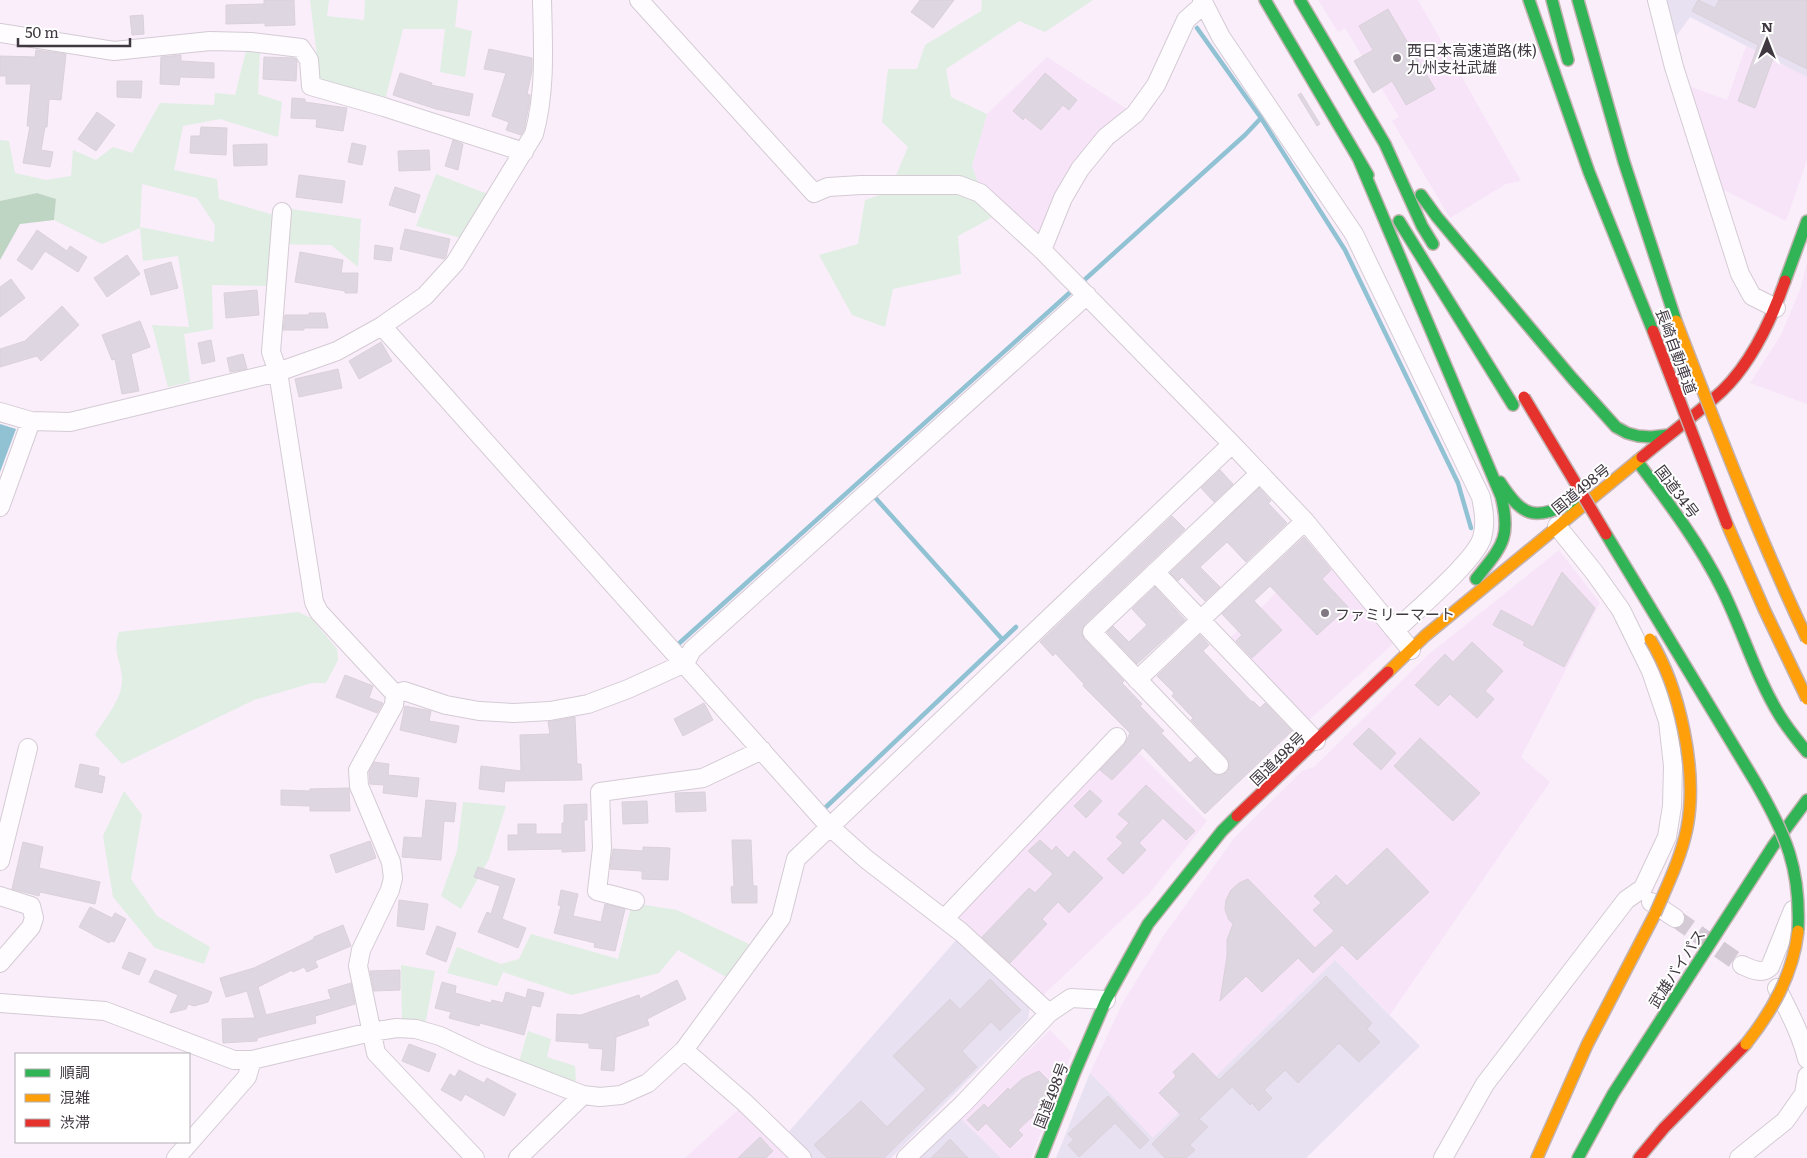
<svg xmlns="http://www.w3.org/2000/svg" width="1807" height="1158" font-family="Literata,'Noto Sans JP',serif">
<rect width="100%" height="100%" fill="#f9eefa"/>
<!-- built -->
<path fill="#f7e4f8" d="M1318,0H1418L1521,181L1506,184L1450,218L1392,121L1399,117L1345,28L1338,32Z
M1746,46L1807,77V160L1786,221L1720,188L1689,86L1727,100Z
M1047,57L1139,117L1107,142L1081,174L1043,258L991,218L972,166L987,114Z
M1807,262V404L1750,383L1781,335L1801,287Z
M1328,542L1404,634L1307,722L1228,640Z
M1559,550L1600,603L1521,757L1550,782L1390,1015L1335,960L1153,1139L1090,1073L1122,1004L1164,935L1235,837L1302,771L1314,767L1429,654Z
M1116,730L1207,821L1148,895L1030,1008L957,939L936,922Z
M1050,1030L1072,1053L1031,1158H1001L961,1119Z
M749,1100L808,1158H685Z"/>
<!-- industrial -->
<path fill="#e8e1f2" d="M1665,0H1807V77L1690,17L1675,38Z
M957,939L1030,1008L1028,1019L891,1158H808L785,1136Z
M1335,960L1420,1046L1306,1158H1056L1090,1073L1153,1138Z
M961,1119L1001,1158H919Z"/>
<!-- green -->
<path fill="#e0eee3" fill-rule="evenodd" d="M310,0H329L327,16L364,20L365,0H458L455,27L472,31L465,77L440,72L445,29H403L385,100L320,81Z
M982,0H1093L1045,32L1019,21L946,69L951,97L987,114L972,166L991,218L958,236L961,274L893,289L885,327L852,315L819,255L858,244L865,200L889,192L908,147L882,122L888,69H917L925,45L981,11Z
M246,51H260L258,94L282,102L278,137L220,119L183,126L174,170L217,179L219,199L288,219L291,209L361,219L358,267L331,245L276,244L272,286L212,285L213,329L184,334L190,382L168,387L152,325L189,327L178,256L143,261L140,228L102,244L54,220L56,199L37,193L0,201V140L9,141L15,173L46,180L71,176L73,150L96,160L113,147L132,153L160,103L214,105L215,93L235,95ZM142,184L197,198L215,225L214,242L140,227Z
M436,174L490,195L461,238L416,226Z
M298,612L311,618L337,649L338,660L326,683H312L254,700L122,764L95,735C105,718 123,699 122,678C121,659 112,654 119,632Z
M124,791L142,815L131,879L157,916L210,947L204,964L155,948L113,897L103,836Z
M463,802L506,806L489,859L461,909L441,896L457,851Z
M632,903L677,910L749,944L728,978L678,950L659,973L572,995L503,972L497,986L447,973L457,947L501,964L519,959L531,934L618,959Z
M401,965L435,971L425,1026L402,1022Z
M528,1031L551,1039L547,1057L575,1066L576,1083L518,1065Z"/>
<!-- forest -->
<path fill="#bed5c4" d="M37,193L56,199L54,220L20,224L0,260V201Z"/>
<!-- water -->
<path fill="#90c2d3" d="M0,424L16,429L0,472Z"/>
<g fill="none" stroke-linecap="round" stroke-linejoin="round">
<!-- stream -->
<path stroke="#90c2d3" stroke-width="4.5" d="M1197,28L1261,118L1345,250L1458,483L1471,528
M1081,283L1245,135L1261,118
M871,493L1002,639
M675,647L1075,288
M825,808L1016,627"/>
</g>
<!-- building -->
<path fill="#ded6e0" stroke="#dad1da" d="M264,0H294L295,25L265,26V23L226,24V5L264,4Z
M920,0H954L933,28L911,12Z
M1698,0L1715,8L1719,0H1807V69L1775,53L1755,108L1738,101L1758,45L1692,11Z
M1388,9L1435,89L1406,105L1392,81L1373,93L1354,61L1373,50L1359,26Z
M143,15L144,34L132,35L130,16Z
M489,49L532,58V71L527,94L530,95V100L524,130L521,135L506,130L509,122L492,116L506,73L484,69Z
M36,50L66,54L61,100L49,99L47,127H45L41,150L53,152L50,167L23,163L30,126H27L31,84H6V76H0V56L35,57Z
M181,55V61L214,63V78L180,77L179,85L160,84L161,57Z
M264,57L295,58L297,61L296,81L263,79Z
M400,73L432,83L431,85L473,94L469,116L436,109L393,95Z
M1045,73L1077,100L1069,110L1063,105L1041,130L1025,117L1023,120L1013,111Z
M117,81H142L141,98L117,97Z
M1301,93L1320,124L1317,126L1298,95Z
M292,98L305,99V102L347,108L343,131L316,127L317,119L291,118Z
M97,112L115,125L96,151L78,139Z
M201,127L227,128L226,155L190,153L191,136H200Z
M453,140L463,144L458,170L445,166Z
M352,143L366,146L362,165L348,162Z
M267,144V165L234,166L233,145Z
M429,150L430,170L399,171L398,151Z
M299,175L345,181L342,203L296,197Z
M395,187L420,195L415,213L389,205Z
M405,229L450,239L446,257L444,259L400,249Z
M37,230L67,251L70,246L87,257L78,272L45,251L32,270L17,260Z
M375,245L393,248L391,261L374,259Z
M300,252L343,260L341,273H358L357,293H345V291L295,282Z
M127,255L140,274L107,297L94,278Z
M171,262L178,288L151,295L144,270Z
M11,279L25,298L0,317V287Z
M257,290L259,315L226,318L224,293Z
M62,306L79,325L41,361L37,356L0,367V349L25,341Z
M309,313H325L328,328H304V330H283L285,315H309Z
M140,321L150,347L131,354L139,391L122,394L115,359L112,360L102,335Z
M211,340L215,361L202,364L198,343Z
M381,342L392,361L359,379L349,361Z
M243,354L247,369L230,372L227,358Z
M338,369L342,388L299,397L295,379Z
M1220,470L1233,484L1214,502L1201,488Z
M1259,488L1271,501L1268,503L1287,523L1246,562L1227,542L1200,567L1220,587L1205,601L1182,577L1178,581L1170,573Z
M1172,516L1185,529L1085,624L1082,629V634L1084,639L1124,681L1122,683L1142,704L1140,706L1164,731L1161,733L1190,763L1196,757L1216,775H1222L1227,772L1229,768L1227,758L1191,720L1193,718L1172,696L1174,693L1157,676L1200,635L1209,645L1203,651L1252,702L1253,701L1260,708L1265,703L1292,731L1205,814L1143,748L1112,780L1100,770L1125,744L1130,733L1083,686L1084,684L1055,653L1053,656L1040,642Z
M1304,537L1331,570L1322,579L1348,607L1317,635L1270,586L1254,601L1282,630L1252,658L1236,641L1242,635L1222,614Z
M1562,572L1595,608L1564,667L1523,645L1525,642L1493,625L1501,610L1533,627Z
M1155,587L1185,620L1137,664L1107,632L1113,626L1129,642L1147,625L1132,609Z
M1472,642L1503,671L1485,691L1494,699L1477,718L1450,694L1438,706L1415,685L1445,654L1453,662Z
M345,675L373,686L369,698L383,703L377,713L336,697Z
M704,703L713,720L683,736L674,719Z
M405,706L431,711L429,721L459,726L456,743L400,730Z
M575,717L577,764H581L582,780L505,781L504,792L479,789L481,766L521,771L520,735L550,734L548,722Z
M1369,728L1396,753L1381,770L1353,744Z
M1420,738L1480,793L1453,821L1394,766Z
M374,762L389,764L388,775L419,778L417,797L383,793L384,785L370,784L369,772Z
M80,764L99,768L98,775L105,777L102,793L75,787Z
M1146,785L1195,831L1186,840L1163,818L1139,843L1146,850L1123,874L1107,859L1123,843L1116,837L1129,823L1118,814Z
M349,788L350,811H310V806L281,805V790L310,791V789Z
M1090,790L1102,801L1086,818L1074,806Z
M705,792L706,811L676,812L675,793Z
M426,800L456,803L454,822L444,821L441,860L402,857L404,837L422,838Z
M647,801L648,823L623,824L622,802Z
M587,804V820H584L585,851L562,852V849L508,850V835H518V824H536V834H562V823H564V805Z
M732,840H751L753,886H757V903H732L731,887L734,886Z
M1040,840L1052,851L1056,846L1068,858L1074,851L1103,878L1069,913L1058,902L1042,919L1047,924L1010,963L982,937L1029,888L1035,893L1053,874L1028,851Z
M370,841L376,858L336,873L330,855Z
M23,842L43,847L39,868L100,882L95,904L40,892L39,896L12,889Z
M643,847L670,848L668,880L642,879V871L610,869L613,849L643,851Z
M1387,848L1429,892L1357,960L1342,945L1313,973L1298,958L1262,992L1246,976L1220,1001L1227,956V940L1233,924L1229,920L1225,910L1226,900L1231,890L1239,883L1248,879L1315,948L1334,931L1313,910L1321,903L1314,896L1336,875L1347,886Z
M478,867L515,879L502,919L526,928L518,948L478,932L487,912L491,914L500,886L474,877Z
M561,890L578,894L573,916L601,922L605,904L625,909L615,951L594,947L595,943L554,933L561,906L558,905Z
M399,900L428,904L424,930L397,926Z
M90,907L112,918L115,913L126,919L114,942L111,941L109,943L79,927Z
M343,925L351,946L315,961L318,967L307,972L304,967L293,972L292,970L258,987L266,1015L331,999L328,990L351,983L355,1004L315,1016L316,1023L257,1038V1041L223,1043L222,1019L255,1018L247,991L226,997L220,978L254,968L314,939V937Z
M437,926L456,933L446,962L426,954Z
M129,952L146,959L139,975L122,968Z
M155,970L212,992L208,1002L194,1006L188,1004L186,1009L170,1013L178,995L149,982Z
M400,970V990L374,991L370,971Z
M1326,976L1372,1023L1367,1029L1380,1042L1359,1062L1339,1043L1298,1083L1285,1070L1264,1090L1272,1098L1259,1111L1252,1103L1250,1105L1232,1087L1199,1119L1208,1127L1190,1145L1195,1150L1186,1158H1165L1152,1144L1181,1115L1159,1093L1176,1076L1173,1072L1193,1053L1219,1080Z
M990,979L1021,1010L1000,1031L991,1022L962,1051L977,1067L884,1158H827L814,1145L861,1101L887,1127L926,1089L893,1056L950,999L960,1009Z
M677,980L686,999L647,1019L649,1025L616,1037L614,1071L601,1070L603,1049L589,1048V1043L556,1041L557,1014L581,1015L639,995L640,999Z
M442,982L456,986L455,993L491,1003L492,1000L503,1003L506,992L526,998L528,989L544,993L540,1007L532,1005L524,1035L480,1023L479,1026L449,1018L451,1012L435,1008Z
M409,1044L436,1054L429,1072L402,1061Z
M459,1070L484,1083L487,1078L516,1094L504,1116L465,1094L461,1101L441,1090L450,1074L455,1077Z
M1039,1071L1052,1084L1043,1101L1032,1112L1034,1115L1018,1130L1023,1135L1010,1148L986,1123L978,1131L967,1120L984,1104L988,1108L1008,1088L1010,1090L1022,1079Z
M1108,1096L1149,1140L1140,1149L1115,1123L1079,1157L1068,1145L1074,1140L1068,1134Z
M760,1137L773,1151L766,1158H738Z
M950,1139L968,1158H931Z"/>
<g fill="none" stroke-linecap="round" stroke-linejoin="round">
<!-- street-tunnel -->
<path stroke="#d4cad5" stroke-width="18" stroke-dasharray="18 9" stroke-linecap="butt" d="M1675,918L1742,965"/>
<defs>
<path id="street" d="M639,0L814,193L828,187L861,185H959L980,193L1042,250
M1202,0L1221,37L1354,234L1481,497C1484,512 1486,524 1482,538C1475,561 1414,612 1395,631
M1657,0L1674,67L1740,274L1752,296L1776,308
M1204,4L1186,20L1156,85L1135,114L1106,137L1080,169L1063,198L1042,250L1232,444L1305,521L1411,650
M0,33L114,51L210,41L251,42L301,48L309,60L311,86L384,107L524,152
M282,212L271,352L278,372L314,602L319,612L395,694L394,705L358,770L359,786L391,862L393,878L390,890L361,950L358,966L376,1053L475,1158
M382,326L829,826L866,859L961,932L1049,1013
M0,412L31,421L70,422L278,372L337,351L382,326L425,296L455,263L534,134C546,91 543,44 542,0
M0,507L31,421
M1155,572L1316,741
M1137,680L1305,521
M395,694L404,691L446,705L479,711L514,713L550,711L588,704L628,689L685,663L692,650L1087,295
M1219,765L1092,632L1260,473
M0,861L28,748
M0,896L31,906L34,918L31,927L0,963
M635,901L597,891L602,848L600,792L703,778L762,750
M1651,902L1675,918
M944,919L1117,737
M1742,965C1751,969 1762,975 1770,967L1793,910
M1777,988C1789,1012 1801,1034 1807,1059
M0,1003L105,1011L234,1060H252L371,1032L397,1028L416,1029L440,1036L480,1055L583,1095L600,1097L621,1095L648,1083L684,1050L781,918L796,859L1232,444
M684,1050L744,1102L802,1158
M176,1158L247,1077L252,1060
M518,1158L583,1095
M906,1158L963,1104L1049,1013L1071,998L1106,1000
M1443,1158L1485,1084L1626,900L1643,888L1667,837L1672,806L1673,766L1668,721L1651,671L1621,610L1594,572L1557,526
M1739,1158L1785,1121L1804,1094L1807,1076"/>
<path id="fast" d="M1265,0L1368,175
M1300,0L1385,144L1422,226L1433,244
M1529,0L1589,172L1653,331
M1552,0L1568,60
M1578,0L1624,162L1676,321
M1359,160L1501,496C1512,539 1501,547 1476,579
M1421,195L1437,217L1572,378L1616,427L1627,433L1638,436L1651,437L1668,435
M1399,221L1513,405
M1785,281L1807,221
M1637,461C1668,502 1700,544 1723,591C1743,632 1756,677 1780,716C1788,729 1797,740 1807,752
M1500,482C1525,520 1534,519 1575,502
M1041,1158L1075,1072L1106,1000L1148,924L1222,831L1237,816
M1578,1158L1613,1094L1773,846L1807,800"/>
<path id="slow" d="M1388,672L1425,636L1642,457
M1537,1158L1587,1045L1655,914"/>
<path id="jam" d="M1642,457C1668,435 1697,414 1722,391C1751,363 1772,318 1785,281
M1237,816L1388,672
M1639,1158L1664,1128L1746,1044"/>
</defs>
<!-- street casing -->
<use href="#street" stroke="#d4cbd5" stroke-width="20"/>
<!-- fast casing -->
<use href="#fast" stroke="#c3b2b1" stroke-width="14"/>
<!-- slow casing -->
<use href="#slow" stroke="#c3b2b1" stroke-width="14"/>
<!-- jam casing -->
<use href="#jam" stroke="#c3b2b1" stroke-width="14"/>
<!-- street -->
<use href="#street" stroke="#fefcfe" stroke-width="18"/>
<!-- fast -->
<use href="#fast" stroke="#30b455" stroke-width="11"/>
<!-- slow -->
<use href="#slow" stroke="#ff9f0a" stroke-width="11"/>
<!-- jam -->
<use href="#jam" stroke="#e5322d" stroke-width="11"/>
<defs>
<path id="fast-bridge" d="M1606,534L1756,783C1786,835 1801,869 1798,931"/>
<path id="slow-bridge" d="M1676,321C1717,428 1758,535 1807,639
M1727,524L1764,609L1807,699
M1650,639C1680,688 1698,771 1687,828C1681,858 1667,886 1655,914
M1746,1044C1773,1010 1793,974 1798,931"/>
<path id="jam-bridge" d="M1653,331L1727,524
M1524,397L1606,534"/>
</defs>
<!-- fast-bridge casing -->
<use href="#fast-bridge" stroke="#c3b2b1" stroke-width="14" stroke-linecap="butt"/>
<!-- slow-bridge casing -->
<use href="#slow-bridge" stroke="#c3b2b1" stroke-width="14" stroke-linecap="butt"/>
<!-- jam-bridge casing -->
<use href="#jam-bridge" stroke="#c3b2b1" stroke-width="14" stroke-linecap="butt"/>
<!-- fast-bridge -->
<use href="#fast-bridge" stroke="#30b455" stroke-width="11"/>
<!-- slow-bridge -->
<use href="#slow-bridge" stroke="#ff9f0a" stroke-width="11"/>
<!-- jam-bridge -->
<use href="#jam-bridge" stroke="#e5322d" stroke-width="11"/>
</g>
<!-- markers -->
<g fill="#817882" stroke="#fff" stroke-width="2">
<circle cx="1397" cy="58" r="5"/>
<circle cx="1325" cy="613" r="5"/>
</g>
<g text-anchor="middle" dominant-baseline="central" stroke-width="4" stroke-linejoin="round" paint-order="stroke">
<!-- poi labels -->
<g font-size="15" fill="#403841" stroke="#fff" text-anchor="start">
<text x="1407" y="49">西日本高速道路(株)<tspan x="1407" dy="17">九州支社武雄</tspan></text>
<text x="1335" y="613">ファミリーマート</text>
</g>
<!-- street labels -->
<g font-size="15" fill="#403841" stroke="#fff">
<text transform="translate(1677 351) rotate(70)">長崎自動車道</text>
<text transform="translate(1580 488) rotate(-39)">国道498号</text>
<text transform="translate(1678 491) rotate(53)">国道34号</text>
<text transform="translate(1277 758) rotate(-44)">国道498号</text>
<text transform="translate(1676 968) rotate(-57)">武雄バイパス</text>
<text transform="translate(1050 1095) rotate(-69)">国道498号</text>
</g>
</g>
<!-- legend -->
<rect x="15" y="1053" width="175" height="90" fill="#ffffff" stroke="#b3afb3"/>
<rect x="25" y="1069" width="25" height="8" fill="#30b455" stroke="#b3afb3"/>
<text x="60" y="1078" font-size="15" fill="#403841">順調</text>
<rect x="25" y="1094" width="25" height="8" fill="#ff9f0a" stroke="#b3afb3"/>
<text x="60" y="1103" font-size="15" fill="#403841">混雑</text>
<rect x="25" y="1119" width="25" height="8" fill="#e5322d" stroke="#b3afb3"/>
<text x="60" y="1128" font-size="15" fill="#403841">渋滞</text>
<!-- north arrow -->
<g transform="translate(1767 40)" stroke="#ffffff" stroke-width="4" paint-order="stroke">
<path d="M0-4L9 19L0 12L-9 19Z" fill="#403841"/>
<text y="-8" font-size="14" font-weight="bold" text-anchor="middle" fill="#403841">N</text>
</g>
<!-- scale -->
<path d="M18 38v8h112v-8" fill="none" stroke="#403841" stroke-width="2.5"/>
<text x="25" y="38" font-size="15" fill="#403841" stroke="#ffffff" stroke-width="4" paint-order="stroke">50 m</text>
</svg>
